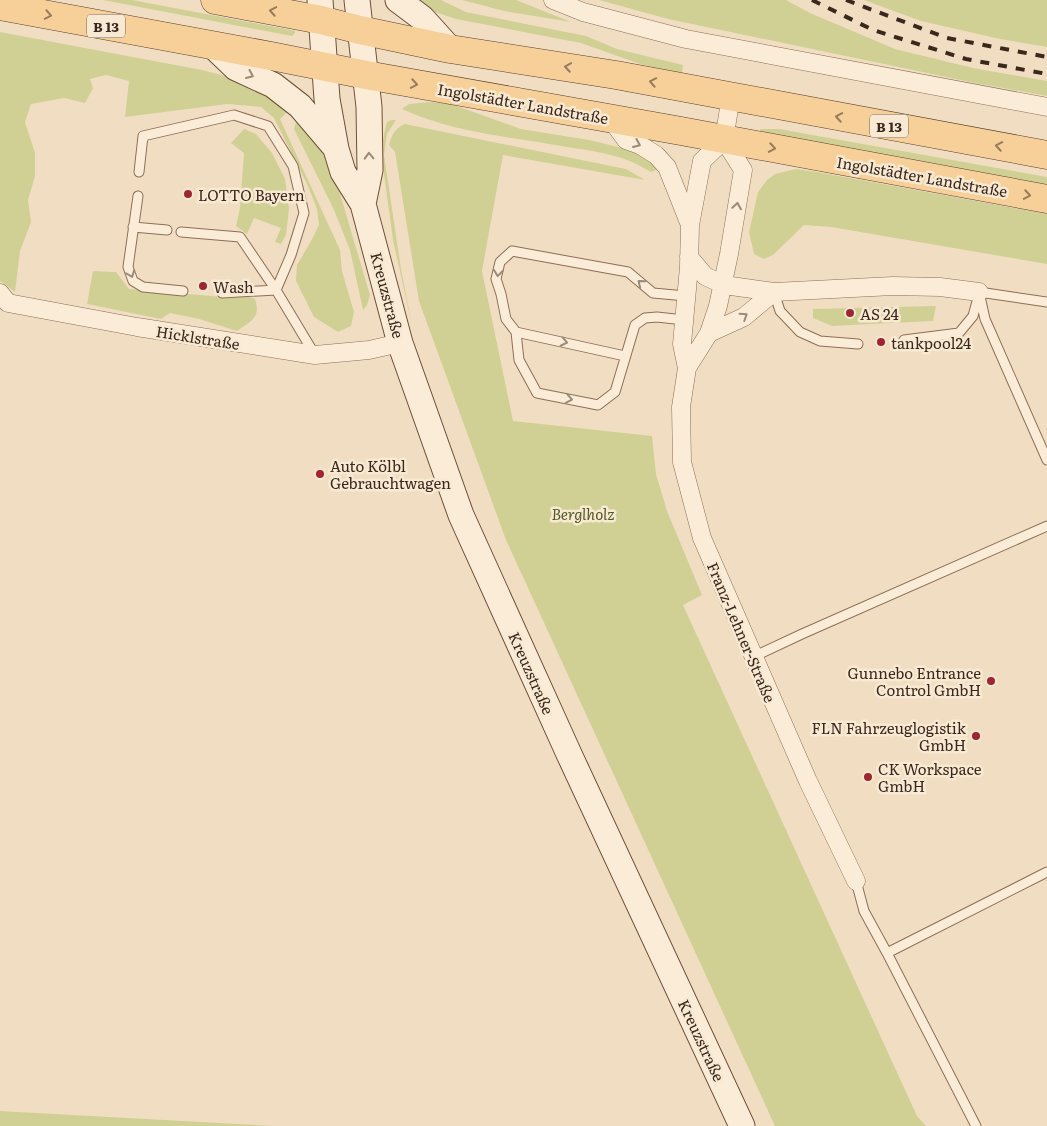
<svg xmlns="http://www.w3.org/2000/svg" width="1047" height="1126" font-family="Literata,serif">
<rect width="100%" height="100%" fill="#f1dec2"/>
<!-- green -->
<path fill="#d0d095" d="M103,0H132L291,30L295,31V33L292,36Z
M409,0H441L466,12L586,36L617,49L683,65L682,74L640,64L581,43L456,19L426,9Z
M462,0H516L571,22L504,11Z
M599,0H786L810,13L895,49L973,68L1047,81V96L970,82L668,19Z
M864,0H1047V47L1000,39L921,21Z
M0,32L202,70L241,80L290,109L280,119L340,250L342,271L354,312L351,326L338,332L314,317L296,281L297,265L310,243L319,225L317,209L308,186L274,118L261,107L227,104L125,117L129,81L106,75L90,79L93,88L85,103L64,98L31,104L25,122L35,153V176L28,200L31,222L20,251L15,292L0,281Z
M429,102L451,104L521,129L589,140L631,150L654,164L657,168L656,170L651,172C643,168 636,163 627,160C608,153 587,150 567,147C512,137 453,133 402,109L409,104Z
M301,118L330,160L370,295L367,305L363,310L350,250L334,210L294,129L296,122Z
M391,120H396L387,134L384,155L401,269L412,325L393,240L381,152L384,134L387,122Z
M405,124L626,169L645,180L503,155L482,271L513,421L652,436L656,474L667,511L702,595L683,605L917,1116L926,1126H775L506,540L419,301L395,152L389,145C392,134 395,128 405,124Z
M244,129L256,134L272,153L285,179L289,209L286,235L281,244L275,242L281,228L254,218L247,234L236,226L240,208L244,153L231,143Z
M760,129H779L1047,177V187L760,132Z
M796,169L817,172L1047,214V264L831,227L804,225L773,255L764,259L754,254L749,232L758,192L767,180L775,174Z
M93,271L116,272L129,289L224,297L244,295L255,299C261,317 252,321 237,331L199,319L170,313L161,319L87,304Z
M936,306L933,321L832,326L813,318V309Z
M0,1111L274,1126H0Z"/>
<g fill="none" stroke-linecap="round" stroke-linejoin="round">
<defs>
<path id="lane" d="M139,172L143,136L234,115L268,126L293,166L304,213L291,255L276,290L315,355
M138,196L128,267L133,281L143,287L183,291
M133,227L167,230
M181,232L240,237L276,290
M774,292L780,311L800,332L820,341L858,344
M979,292L985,319L1047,460
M979,292L1047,302
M222,293L276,290
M684,320L657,317L645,318L635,325L615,392L598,405L537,393L519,360L516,332L506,319L501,294L496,279L500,262L512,251L628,272L653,293L686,296
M516,332L625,356
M904,340L959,333L973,316L979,294
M753,657L802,634L1047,526
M856,881L864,911L887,953L1047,872
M887,953L976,1126"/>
<path id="street" d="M553,0L583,12L686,39L1047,107
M731,96L724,140L702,161L690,225L689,267L682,344L687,368L681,407L682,462L702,538L808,781L856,881
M610,118L626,140L640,145L656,155L667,167L690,225
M689,257L705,276L724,285L774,292L893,286L940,287L979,292
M0,293L8,303L137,327L315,355L369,350L400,343
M709,333L744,317L774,292
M687,368L709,333L718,306L729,254L743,170L724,140"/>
<path id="secondary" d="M320,0L327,99L336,149L343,172L363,204L400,343L461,515L569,754L742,1126
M357,0L369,107L370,170L363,204
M398,0L422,18L450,49
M212,45L236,68L273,85L300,106L334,146"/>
<path id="primary" d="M215,0L321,20L360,30L450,49L616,75L1047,155
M0,6L271,56L366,75L681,131L1047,199"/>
</defs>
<!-- lane casing -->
<use href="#lane" stroke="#8d6e58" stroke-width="11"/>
<!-- street casing -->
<use href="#street" stroke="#8d6e58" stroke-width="19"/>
<!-- secondary casing -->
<use href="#secondary" stroke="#6e4f3b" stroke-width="27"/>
<!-- primary casing -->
<use href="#primary" stroke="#5a3d2c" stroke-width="29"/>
<!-- lane -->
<use href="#lane" stroke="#fbecd7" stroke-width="9"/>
<!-- street -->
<use href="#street" stroke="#fbecd7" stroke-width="18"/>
<!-- secondary -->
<use href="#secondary" stroke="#fbecd7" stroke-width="25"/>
<!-- primary -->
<use href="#primary" stroke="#f7cf98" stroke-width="28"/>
<!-- rail -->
<path stroke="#3b281d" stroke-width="4" stroke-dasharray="9 9" stroke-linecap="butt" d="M812,0L873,30L966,59L1047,74
M846,0L947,38L1047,57"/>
</g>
<!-- one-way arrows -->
<defs><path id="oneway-chevron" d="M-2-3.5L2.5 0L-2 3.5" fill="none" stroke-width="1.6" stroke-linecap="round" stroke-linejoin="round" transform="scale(1.25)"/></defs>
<g stroke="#997c5a">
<use href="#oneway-chevron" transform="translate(273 11) rotate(-170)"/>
<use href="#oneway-chevron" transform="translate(48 15) rotate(11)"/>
<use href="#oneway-chevron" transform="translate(568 67) rotate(-171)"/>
<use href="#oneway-chevron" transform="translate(653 82) rotate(-169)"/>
<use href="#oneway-chevron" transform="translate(414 84) rotate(10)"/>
<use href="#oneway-chevron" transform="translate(839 117) rotate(-170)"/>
<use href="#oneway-chevron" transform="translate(999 146) rotate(-170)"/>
<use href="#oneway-chevron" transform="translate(772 148) rotate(10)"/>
<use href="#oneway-chevron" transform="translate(1027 195) rotate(10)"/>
</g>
<g stroke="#9b8a7a">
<use href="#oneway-chevron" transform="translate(250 75) rotate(24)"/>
<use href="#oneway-chevron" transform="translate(637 144) rotate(24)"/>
<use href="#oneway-chevron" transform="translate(369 156) rotate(-92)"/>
<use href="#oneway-chevron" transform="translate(737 206) rotate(-81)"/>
<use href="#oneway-chevron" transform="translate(498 273) rotate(97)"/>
<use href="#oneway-chevron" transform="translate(131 274) rotate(69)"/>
<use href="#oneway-chevron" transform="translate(641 283) rotate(-141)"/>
<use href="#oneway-chevron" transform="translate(744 316) rotate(-33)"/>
<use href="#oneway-chevron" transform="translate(564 342) rotate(12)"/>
<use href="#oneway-chevron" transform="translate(569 399) rotate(11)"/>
</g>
<!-- markers -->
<g fill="#a02432" stroke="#f8e9d3" stroke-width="2">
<circle cx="188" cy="194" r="5"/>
<circle cx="203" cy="286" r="5"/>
<circle cx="850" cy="313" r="5"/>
<circle cx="881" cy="342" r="5"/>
<circle cx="320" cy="474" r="5"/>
<circle cx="991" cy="681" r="5"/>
<circle cx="976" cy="736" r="5"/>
<circle cx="868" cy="777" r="5"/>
</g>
<g text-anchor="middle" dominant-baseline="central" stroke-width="5" stroke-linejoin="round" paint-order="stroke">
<!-- shield labels -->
<g fill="#f8e9d3" stroke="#746254" stroke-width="1">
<rect x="87" y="14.5" width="38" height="23" rx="4"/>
<rect x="870" y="114.5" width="38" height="23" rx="4"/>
</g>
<g font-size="14" font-weight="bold" fill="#3b281d">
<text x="106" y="26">B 13</text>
<text x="889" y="126">B 13</text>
</g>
<!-- street labels -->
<g font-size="15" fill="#3b281d" stroke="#f8e9d3">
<text transform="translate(523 103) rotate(10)">Ingolstädter Landstraße</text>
<text transform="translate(922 176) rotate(10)">Ingolstädter Landstraße</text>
<text transform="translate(388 295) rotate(75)">Kreuzstraße</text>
<text transform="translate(198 337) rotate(9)">Hicklstraße</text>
<text transform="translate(742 632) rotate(67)">Franz-Lehner-Straße</text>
<text transform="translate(532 673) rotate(66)">Kreuzstraße</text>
<text transform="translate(702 1040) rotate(65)">Kreuzstraße</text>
</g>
<!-- poi labels -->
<g font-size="15" fill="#3b281d" stroke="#f8e9d3" text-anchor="start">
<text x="198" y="194">LOTTO Bayern</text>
<text x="213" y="286">Wash</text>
<text x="860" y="313">AS 24</text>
<text x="891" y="342">tankpool24</text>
<text x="330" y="465">Auto Kölbl<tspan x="330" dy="17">Gebrauchtwagen</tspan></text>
<text x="981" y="672" text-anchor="end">Gunnebo Entrance<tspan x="981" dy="17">Control GmbH</tspan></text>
<text x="966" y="727" text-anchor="end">FLN Fahrzeuglogistik<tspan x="966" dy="17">GmbH</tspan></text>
<text x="878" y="768">CK Workspace<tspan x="878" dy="17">GmbH</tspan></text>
</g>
<!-- park labels -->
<g font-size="15" font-style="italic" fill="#525922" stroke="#f8e9d3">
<text x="583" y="513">Berglholz</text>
</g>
</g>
</svg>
